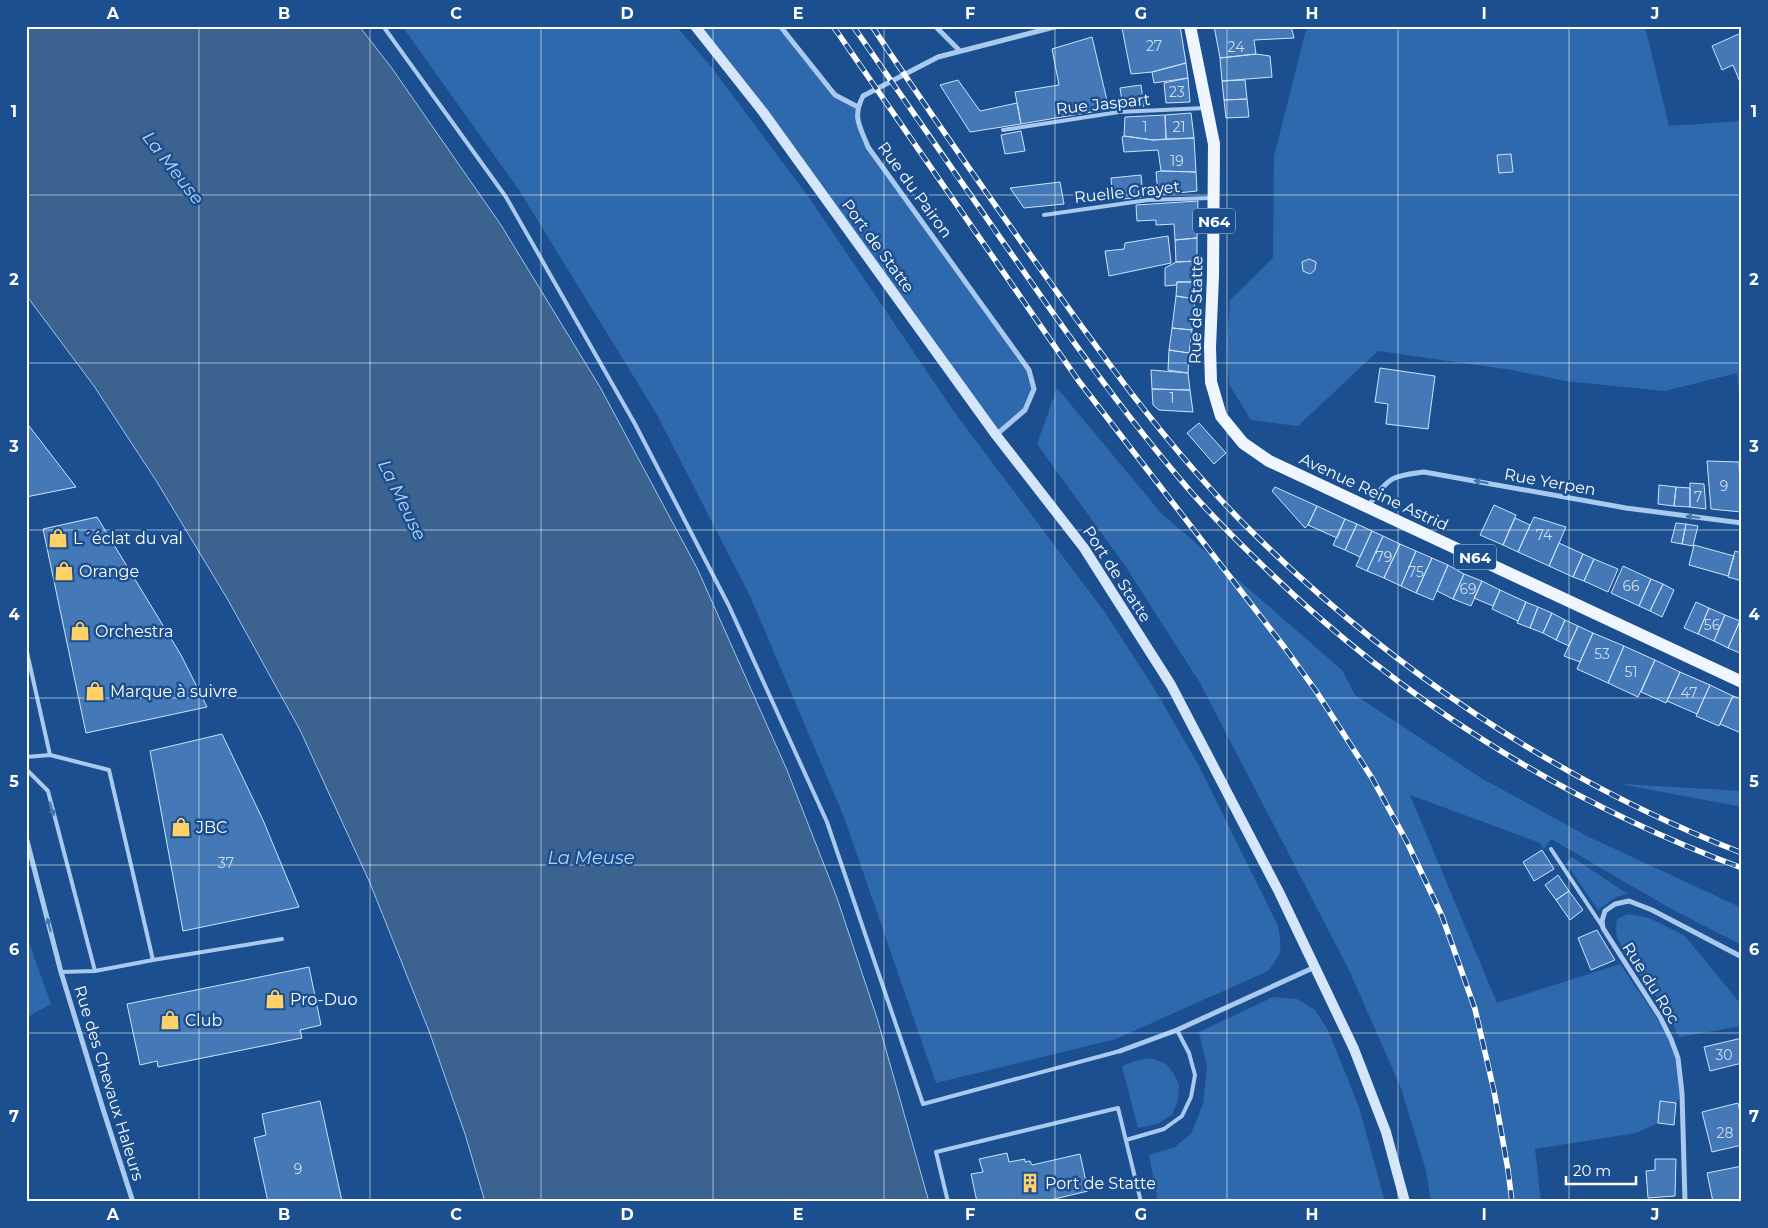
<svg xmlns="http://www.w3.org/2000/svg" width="1768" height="1228" font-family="Montserrat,sans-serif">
<rect width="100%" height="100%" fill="#1b4f8f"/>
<!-- green -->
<path fill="#2e69ad" d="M402,26H676L713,69L810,199L955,413L1104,611L1154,688L1199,766L1278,926C1282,950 1283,952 1268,971L1116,1039L936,1083L844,817L750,596L656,413L519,190Z
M695,26H780L835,95L858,107L857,119L868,147L1029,370L1034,389L1025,410L996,435Z
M1307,26H1645L1669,126L1742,121V425L1737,373L1665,391L1565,381L1512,370L1378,351L1298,426L1251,420L1229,384L1227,342L1230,300L1273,258L1274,156Z
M1057,388L1161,513L1342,670L1355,695L1481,778L1589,837L1742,908V945L1675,911L1551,839L1544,849L1540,843L1410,795L1497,1003L1620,964L1671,1039L1678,1058L1682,1093L1676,1103L1660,1101L1658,1123L1636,1133L1535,1149L1541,1202H1431L1426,1171L1401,1088L1349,970L1200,683L1126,567L1037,444Z
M1622,784L1742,791V807L1625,785Z
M1572,857L1628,894L1616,897L1598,910L1566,863Z
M1628,914L1649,918L1685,936L1739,1002L1742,1004V1026L1679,1037L1663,1006L1634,968L1617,938L1616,929L1617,919Z
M26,934L51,1004L26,1018Z
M1273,997L1297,999L1315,1010L1328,1030L1359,1107L1385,1202H1158L1149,1155L1175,1147L1191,1134L1203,1104L1207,1067L1199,1032Z
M1150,1058L1166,1064L1174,1074L1179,1085L1178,1100L1172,1115L1157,1124L1138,1128L1122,1066L1138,1060Z"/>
<!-- water -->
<path fill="#3c6290" stroke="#9cc4f0" d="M26,26H359L391,67L501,225L600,387L697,568L787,770L837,898L877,1018L929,1202H485L465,1134L429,1031L370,883L300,730L228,600L157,482L94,386L26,295Z"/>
<!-- building -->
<path fill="#4478b7" stroke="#cfe3fa" d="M1133,26H1180L1186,63L1152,72L1131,74L1122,28Z
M1214,26H1291L1294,38L1254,40L1256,54L1220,58Z
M1741,33L1742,35V87L1733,65L1722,70L1712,46Z
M1092,37L1109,109L1021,124L1015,92L1059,85L1052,49Z
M1256,54L1270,56L1272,77L1222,81L1220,58Z
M1186,63L1188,78L1154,83L1152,72Z
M1188,78L1190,102L1166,103L1164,83Z
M958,80L980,111L1017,103L1021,124L970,132L940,85Z
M1245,80L1247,99L1224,100L1222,81Z
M1141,85L1144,106L1123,107L1120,88Z
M1247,99L1249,117L1226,118L1224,100Z
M1191,113L1194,138L1166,139L1165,115Z
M1165,115L1166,139L1153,140L1124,136L1125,117Z
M1021,131L1025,151L1005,154L1001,135Z
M1124,136L1153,140L1194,138L1196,172L1161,171L1158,150L1124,152L1122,137Z
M1511,154L1513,172L1499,173L1497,155Z
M1161,171L1196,172L1197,191L1158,195L1156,172Z
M1141,175L1143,197L1113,200L1111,178Z
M1060,182L1064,204L1024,208L1010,188Z
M1198,201L1197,238L1175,240L1174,224L1156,225V220L1137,221L1136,205Z
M1168,236L1171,263L1109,276L1105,251L1124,249L1125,243Z
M1197,238V261L1176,262L1175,240Z
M1309,259L1316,262L1315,270L1310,274L1303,271L1302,262Z
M1197,261L1196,282H1177L1176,285L1165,286V268L1176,262Z
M1177,282H1196L1195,299L1176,296Z
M1176,296L1195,299L1192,330L1172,328Z
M1172,328L1192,330L1189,353L1169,350Z
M1169,350L1189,353L1188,373L1168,370Z
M1380,368L1435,376L1428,429L1386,424L1388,404L1375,402Z
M1151,370L1188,373L1190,390L1152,389Z
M1152,389L1190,390L1193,412L1159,410L1153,405Z
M26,422L76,487L26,497Z
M1199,423L1226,453L1214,464L1187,433Z
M1707,461L1739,462L1741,512L1711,509Z
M1690,483L1704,484L1706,509L1690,507Z
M1659,485L1676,487L1674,506L1658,504Z
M1275,487L1317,506L1308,525L1305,528L1272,491Z
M1676,487L1690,488V507L1674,506Z
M1494,505L1516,515L1503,545L1480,535Z
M1317,506L1345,519L1337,538L1308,525Z
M97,517L181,655L207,707L86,733L43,529Z
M1534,517L1566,527L1549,566L1518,552Z
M1515,518L1530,525L1518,552L1503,545Z
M1345,519L1357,524L1345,550L1333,545Z
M1676,523L1686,524L1682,544L1671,542Z
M1357,524L1372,531L1360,557L1345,550Z
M1686,524L1698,526L1693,546L1682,544Z
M1372,531L1383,536L1367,571L1356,566Z
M1383,536L1400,544L1384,578L1367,571Z
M1559,543L1583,554L1573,577L1549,566Z
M1400,544L1416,551L1401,586L1384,578Z
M1694,545L1734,556L1728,576L1689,565Z
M1416,551L1432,558L1416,593L1401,586Z
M1735,551L1742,553V581L1728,577Z
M1583,554L1594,559L1584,581L1573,577Z
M1432,558L1448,565L1433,600L1416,593Z
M1594,559L1618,569L1608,592L1584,581Z
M1448,565L1464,574L1453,599L1437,591Z
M1623,566L1651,579L1639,606L1611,593Z
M1464,574L1482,581L1471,606L1453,599Z
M1651,579L1663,584L1650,611L1639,606Z
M1482,581L1500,590L1493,606L1474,598Z
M1663,584L1674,590L1662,617L1650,611Z
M1500,590L1526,602L1518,621L1492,609Z
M1526,602L1538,607L1530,628L1517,623Z
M1696,602L1709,608L1698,634L1684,628Z
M1538,607L1552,613L1543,633L1530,628Z
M1709,608L1725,615L1714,641L1698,634Z
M1552,613L1565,620L1556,640L1543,633Z
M1725,615L1740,621L1728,648L1714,641Z
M1565,620L1578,626L1569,646L1556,640Z
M1740,621L1742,622V654L1728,648Z
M1578,626L1593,633L1580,662L1564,656Z
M1593,633L1624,646L1608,683L1577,669Z
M1624,646L1655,660L1638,697L1608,683Z
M1655,660L1680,672L1666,703L1641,692Z
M1680,672L1710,685L1697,714L1667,701Z
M1710,685L1733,696L1719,726L1696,716Z
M1733,696L1742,699L1741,733L1720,724Z
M222,734L263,820L299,907L183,931L150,751Z
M1542,850L1554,869L1534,881L1523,862Z
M1558,875L1569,891L1556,900L1545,885Z
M1569,891L1583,910L1570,920L1556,900Z
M1597,930L1615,960L1591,970L1578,938Z
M309,967L321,1025L300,1030L302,1038L158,1067L157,1061L140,1065L127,1004Z
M1742,1038V1063L1710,1071L1704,1047Z
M320,1101L342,1201L268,1202L254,1138L266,1135L262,1114Z
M1660,1101L1676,1103L1674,1125L1658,1123Z
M1738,1103L1742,1120V1145L1712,1152L1702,1112Z
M1007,1153L1009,1162L1025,1159V1162L1030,1161L1032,1165L1080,1154L1088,1191L1042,1202H977L971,1174L983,1172L979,1159Z
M1655,1159H1676L1675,1196L1648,1198L1646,1171L1655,1170Z
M1742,1166V1202H1713L1707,1173Z"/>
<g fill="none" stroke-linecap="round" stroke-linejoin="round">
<!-- lane -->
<path stroke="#a9c9ee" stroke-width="4" d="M383,26L506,197L635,424L729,606L827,822L923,1104L1120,1051
M1003,130L1119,112L1205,108
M1044,215L1148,200L1211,198
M26,648L50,755L109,770L153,960L95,971L61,972
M26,757L50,755
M26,769L48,791L95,971
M1551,849L1602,926
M153,960L282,939
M1126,1140L1164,1129L1182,1116L1191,1097L1195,1075L1189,1053L1177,1030
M948,1202L936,1152L1118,1108L1141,1202"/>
<!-- street -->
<path stroke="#a9c9ee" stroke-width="5" d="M780,26L835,95L858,107
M935,26L960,51
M996,435L1025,410L1034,389L1029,370L868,147C860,126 852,118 863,96L938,57L1058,26
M1368,506C1389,479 1388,476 1424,472L1626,508L1742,523
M26,837L61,972L103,1109L133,1202
M1120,1051L1177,1030L1315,967
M1685,1202L1682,1093L1678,1058L1671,1039L1660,1017L1608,936L1603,928L1602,921L1605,911L1615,904L1629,901L1652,910L1742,957"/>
<!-- secondary -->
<path stroke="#d6e6fa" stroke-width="10" d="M695,26L763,112L996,435L1084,548L1171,685L1279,892L1354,1049L1386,1132L1405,1202"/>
<!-- primary -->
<path stroke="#f0f6ff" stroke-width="12" d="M1190,26L1214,144L1213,276L1210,347L1211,382L1221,416L1243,443L1269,461L1742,682"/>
<defs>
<path id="rail" d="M833,26L1078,380L1285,648L1316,691L1372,778L1407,842L1442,916L1475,1009L1494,1091L1508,1170L1512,1202
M853,26C909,107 965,188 1022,269C1072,341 1123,412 1180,479C1204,508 1231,535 1258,561C1396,697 1561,801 1742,868
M872,26C925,107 981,185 1037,264C1101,354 1165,444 1243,523C1385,665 1554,780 1742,853"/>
</defs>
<!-- rail casing -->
<use href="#rail" stroke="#fff" stroke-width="5.5"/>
<!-- rail -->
<use href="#rail" stroke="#1b4f8f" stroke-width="4" stroke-dasharray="11" stroke-linecap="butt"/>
</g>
<!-- one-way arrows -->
<defs><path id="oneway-solid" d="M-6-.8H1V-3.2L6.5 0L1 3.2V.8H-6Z" transform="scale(1.25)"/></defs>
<g fill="#4674ac">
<use href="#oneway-solid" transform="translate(1481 482) rotate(-170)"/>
<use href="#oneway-solid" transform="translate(1693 517) rotate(-173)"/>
<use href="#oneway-solid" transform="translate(52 809) rotate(74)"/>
<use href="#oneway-solid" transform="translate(49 925) rotate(-104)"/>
</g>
<!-- grid -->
<path fill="none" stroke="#fff" stroke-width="1" stroke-opacity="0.55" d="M199,26V1202M370,26V1202M541,26V1202M713,26V1202M884,26V1202M1055,26V1202M1227,26V1202M1398,26V1202M1569,26V1202M26,195H1742M26,363H1742M26,530H1742M26,698H1742M26,865H1742M26,1033H1742"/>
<!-- icons -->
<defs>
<symbol id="shop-bare" viewBox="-9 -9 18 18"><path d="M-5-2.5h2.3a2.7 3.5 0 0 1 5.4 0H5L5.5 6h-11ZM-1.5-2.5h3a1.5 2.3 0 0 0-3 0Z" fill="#ffd166" stroke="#1b4f8f" stroke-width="2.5" paint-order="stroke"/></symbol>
<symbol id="building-bare" viewBox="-9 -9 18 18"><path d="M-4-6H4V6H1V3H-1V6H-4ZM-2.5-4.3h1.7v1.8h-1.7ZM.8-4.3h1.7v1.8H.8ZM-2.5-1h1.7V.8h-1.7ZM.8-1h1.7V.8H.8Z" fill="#ffd166" stroke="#1b4f8f" stroke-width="2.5" paint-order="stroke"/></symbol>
</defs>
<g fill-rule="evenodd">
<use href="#shop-bare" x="44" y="524" width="28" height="28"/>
<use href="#shop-bare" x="50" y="557" width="28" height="28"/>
<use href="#shop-bare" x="66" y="617" width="28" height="28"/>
<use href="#shop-bare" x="81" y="677" width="28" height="28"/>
<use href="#shop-bare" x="167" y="813" width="28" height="28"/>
<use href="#shop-bare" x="261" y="985" width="28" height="28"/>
<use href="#shop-bare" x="156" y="1006" width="28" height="28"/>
<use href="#building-bare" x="1016" y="1169" width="28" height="28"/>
</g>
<g text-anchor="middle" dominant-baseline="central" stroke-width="5" stroke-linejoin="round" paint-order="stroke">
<!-- number labels -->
<g font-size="14" fill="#d0dded">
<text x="1154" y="46">27</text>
<text x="1236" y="47">24</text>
<text x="1177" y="92">23</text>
<text x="1145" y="127">1</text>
<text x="1179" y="127">21</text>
<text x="1177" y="161">19</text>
<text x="1172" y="398">1</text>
<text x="1724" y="486">9</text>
<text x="1698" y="497">7</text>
<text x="1544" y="535">74</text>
<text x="1384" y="557">79</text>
<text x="1416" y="572">75</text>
<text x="1631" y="586">66</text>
<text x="1468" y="589">69</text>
<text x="1712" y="625">56</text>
<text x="1602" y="654">53</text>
<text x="1631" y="672">51</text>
<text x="1689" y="693">47</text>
<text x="226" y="863">37</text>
<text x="1724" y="1055">30</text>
<text x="1725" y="1133">28</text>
<text x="298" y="1169">9</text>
</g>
<!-- shield labels -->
<g fill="#1b4f8f" stroke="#bbcadd" stroke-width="1">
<rect x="1193" y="208.5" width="42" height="25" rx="4"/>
<rect x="1454" y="544.5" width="42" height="25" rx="4"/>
</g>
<g font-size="15" font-weight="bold" fill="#fff">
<text x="1214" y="221">N64</text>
<text x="1475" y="557">N64</text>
</g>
<!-- street labels -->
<g font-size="16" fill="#fff" stroke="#1b4f8f">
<text transform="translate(1103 104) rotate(-6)">Rue Jaspart</text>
<text transform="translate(915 190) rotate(54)">Rue du Pairon</text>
<text transform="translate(1127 192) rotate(-6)">Ruelle Grayet</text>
<text transform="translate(878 246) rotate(54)">Port de Statte</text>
<text transform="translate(1196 310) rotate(-89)">Rue de Statte</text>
<text transform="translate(1550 482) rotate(10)">Rue Yerpen</text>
<text transform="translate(1374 492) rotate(25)">Avenue Reine Astrid</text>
<text transform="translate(1117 574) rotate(57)">Port de Statte</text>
<text transform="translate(1651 983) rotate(58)">Rue du Roc</text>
<text transform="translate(109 1083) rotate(73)">Rue des Chevaux Haleurs</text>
</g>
<!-- poi labels -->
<g font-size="16" fill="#fff" stroke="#1b4f8f" text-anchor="start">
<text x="73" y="538">L´éclat du val</text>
<text x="79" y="571">Orange</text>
<text x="95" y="631">Orchestra</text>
<text x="110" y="691">Marque à suivre</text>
<text x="196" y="827">JBC</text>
<text x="290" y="999">Pro-Duo</text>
<text x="185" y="1020">Club</text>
<text x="1045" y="1183">Port de Statte</text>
</g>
<!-- water labels -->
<g font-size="18" font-style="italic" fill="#b5d3f5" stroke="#1b4f8f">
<text transform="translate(173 168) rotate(52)">La Meuse</text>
<text transform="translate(402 500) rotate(64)">La Meuse</text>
<text x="591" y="858">La Meuse</text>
</g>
</g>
<!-- border -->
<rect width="1768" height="1228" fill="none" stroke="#1b4f8f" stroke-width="55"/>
<!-- scale -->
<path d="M1566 1176v8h70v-8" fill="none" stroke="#ffffff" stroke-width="2.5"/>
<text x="1573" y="1176" font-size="15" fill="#ffffff" stroke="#1b4f8f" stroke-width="4" paint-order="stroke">20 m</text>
<rect x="28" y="28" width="1712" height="1172" fill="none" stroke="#fff" stroke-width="2"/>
<g font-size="16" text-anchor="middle" font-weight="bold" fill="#fff">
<text x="113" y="19">A</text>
<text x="284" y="19">B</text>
<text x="456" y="19">C</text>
<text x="627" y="19">D</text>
<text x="798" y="19">E</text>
<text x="970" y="19">F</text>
<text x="1141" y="19">G</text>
<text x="1312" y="19">H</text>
<text x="1484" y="19">I</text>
<text x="1655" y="19">J</text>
<text x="14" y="117">1</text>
<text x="1754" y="117">1</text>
<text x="14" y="285">2</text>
<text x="1754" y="285">2</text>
<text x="14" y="452">3</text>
<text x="1754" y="452">3</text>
<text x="14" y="620">4</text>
<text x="1754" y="620">4</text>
<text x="14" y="787">5</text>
<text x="1754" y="787">5</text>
<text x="14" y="955">6</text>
<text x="1754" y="955">6</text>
<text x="14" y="1122">7</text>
<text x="1754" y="1122">7</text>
<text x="113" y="1220">A</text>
<text x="284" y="1220">B</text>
<text x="456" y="1220">C</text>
<text x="627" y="1220">D</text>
<text x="798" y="1220">E</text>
<text x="970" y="1220">F</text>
<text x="1141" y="1220">G</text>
<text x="1312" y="1220">H</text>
<text x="1484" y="1220">I</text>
<text x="1655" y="1220">J</text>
</g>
</svg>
